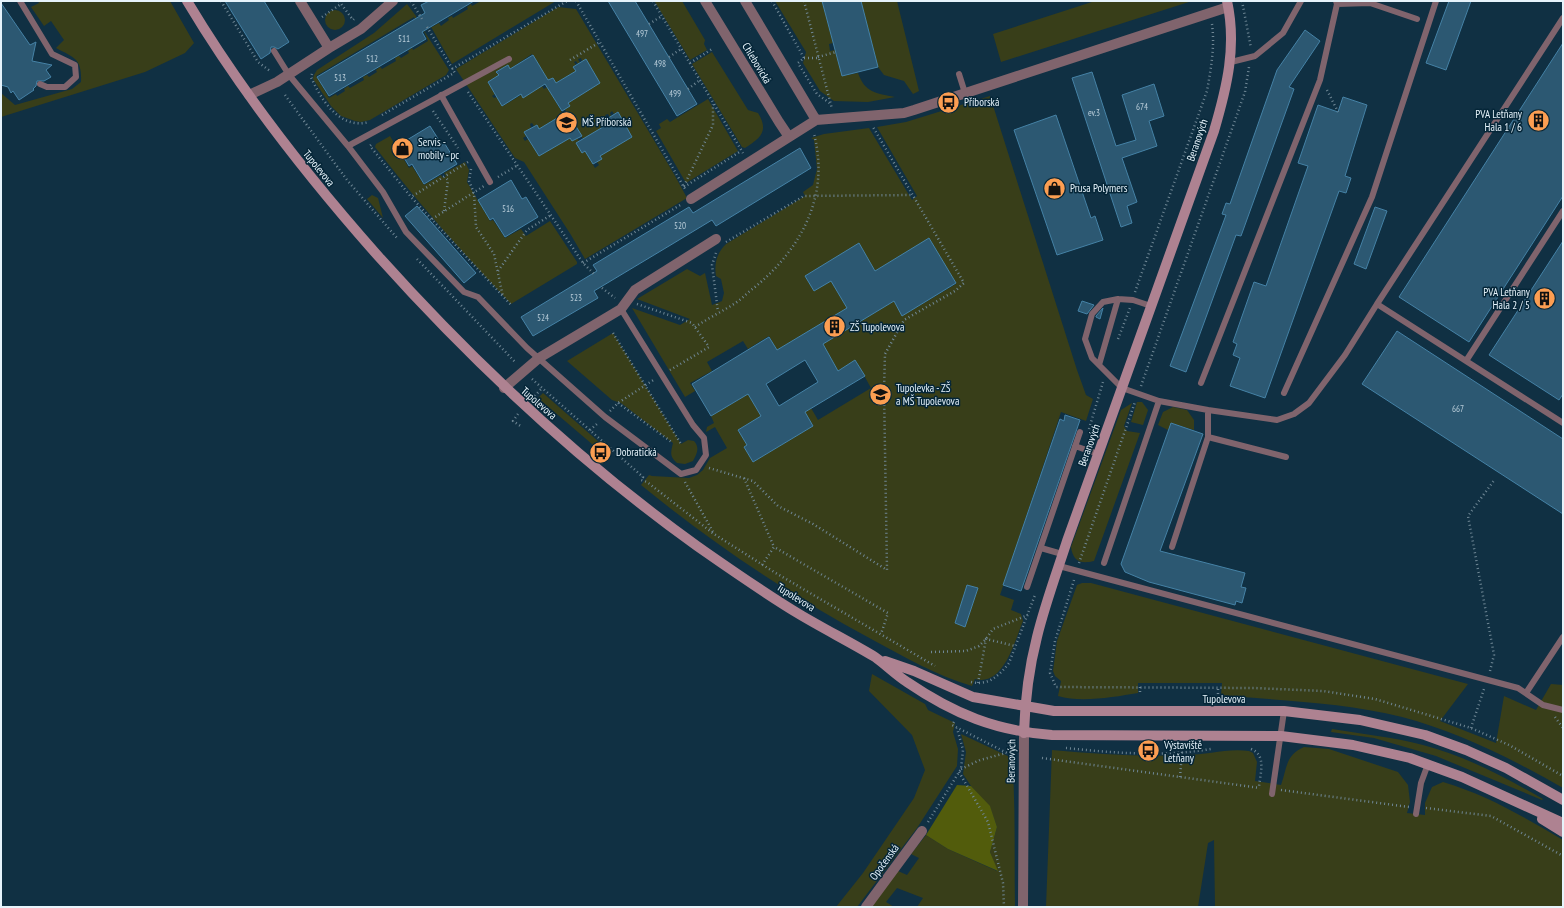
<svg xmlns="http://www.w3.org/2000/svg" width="1564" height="908" font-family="'PT Sans Narrow',sans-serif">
<rect width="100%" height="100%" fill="#103043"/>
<!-- green -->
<path fill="#383e19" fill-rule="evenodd" d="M38,1H170L194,43L185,53L145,72L1,117V93L15,105L72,89L81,82C82,59 75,58 56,48L64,40L51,21L44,26L31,7L39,3Z
M481,1H556L452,64L430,25L432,27L439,23L441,26L449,20L448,18L452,16L453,18L468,9L467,7L471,4L472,6Z
M657,1H682L705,40L704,44L707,50L690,60L655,2Z
M775,1H822L833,43L829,44L830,51L835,50L842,76L858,73C865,93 876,93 895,97L868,102L834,101L820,91L803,63L806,52Z
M861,1H897L919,91L913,94L904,81L884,75L878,67Z
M1095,1H1192L1001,62L993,34Z
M407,4L416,16L417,22L414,17L316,76L329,98L336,94L337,96L345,91L344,89L348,86L350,88L364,80L363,77L367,75L369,77L377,72L376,70L380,67L382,69L396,61L395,58L399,56L401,58L409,53L408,51L412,48L413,50L428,41L423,29L449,70L446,75L370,120L361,122L355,121L341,116L331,106L313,79L314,75L317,70L374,33Z
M558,7L576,9L674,174L687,198L585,259L571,235L524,162L515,158L456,69ZM532,54L551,86L576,71L573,67L576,65L574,62L576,61L578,64L580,63L578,59L581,58L582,61L586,59L600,83L568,103L570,106L568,107L563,106L583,139L608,124L605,120L607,118L605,115L608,114L610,117L611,116L610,113L612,111L614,114L618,112L632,137L600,156L602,159L600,160L595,159L599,165L595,168L585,151L582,153L584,148L575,135L539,156L528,139L525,141L523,138L526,136L524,132L531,128L530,124L532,123L534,126L537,125L539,129L563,114L547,87L544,89L542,86L545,84L544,81L503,106L497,97L494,98L492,96L495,94L488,82L499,75L497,72L510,69Z
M325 20a10 10 0 1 1 20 0a10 10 0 1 1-20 0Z
M712,52L748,110L758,113C769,131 761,138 745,148L742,147L692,64Z
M990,96L1077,370L1086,395L1093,399L1086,421L1061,412L1000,595L1014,600L1011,610L1021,614L1023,621C1015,640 1004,687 975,679L972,686C937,676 905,657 873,640C791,596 713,544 641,485L649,475L652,476L689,478L697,475L703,470L710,458L727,448L715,427L706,432L707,427L714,423L711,416L748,394L761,416L738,430L747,445L744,447L753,462L813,426L805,412L811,408L818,420L871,388L856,361L838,371L823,344L894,301L902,316L956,284L929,239L875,271L867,296L859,244L805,276L814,291L831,281L847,308L777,350L769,336L748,349L743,341L707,362L712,371L690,383L695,391L685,397L632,308L680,325L690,319L637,299L687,269L700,276L705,273L712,305L722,301L724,293L721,279L716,276C714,263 717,253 726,244L805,196L803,192L813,185L817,169L814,140L811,138L824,134L869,128L912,200L917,196L877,127L906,122ZM967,585L965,627L955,623Z
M708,99L738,151L686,183L656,131L661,128L659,124L667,119L670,122Z
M390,136L409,168L412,166L424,185L441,175L443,178L446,176L444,173L465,162L469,170L467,182L490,221L493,220L505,238L521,229L526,236L550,221L577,262V264L511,304C463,253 417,202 375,147L376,144Z
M372,195L378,198L383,218L367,199Z
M613,333L681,444L688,440L694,441C700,448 697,453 693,461L685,464L677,463C669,456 671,452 673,443L621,403L612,400L567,361Z
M543,393L599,442L601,448L599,450L538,398Z
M1137,402H1142L1148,410L1143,425L1131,422Z
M1132,403L1124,426L1127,431L1140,433L1094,561C1081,564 1073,562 1071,547L1121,410Z
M1173,407L1187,410L1194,420V430L1171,423L1168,430L1158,425L1163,412Z
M1082,583H1091L1468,684L1440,721L1496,743L1504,696L1536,710L1551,684L1563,685V788C1512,759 1459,732 1402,717C1343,702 1281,701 1221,695L1222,683H1138V693C1114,697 1081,703 1058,696L1061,681L1055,676L1053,671L1057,641L1077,585Z
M872,674L925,704L928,710L955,723L953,732L958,749L957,766L917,828L857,907H836L863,873L914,798L925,770L912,735L869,691Z
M1332,729C1362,734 1393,737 1423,745C1466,756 1504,777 1543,799L1542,800L1436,756L1374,738L1331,732Z
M961,734L1012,758C1016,808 1014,857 1015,907H917L923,898L897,888L886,902L894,907H871L898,871L907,875L919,858L911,854L926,835L948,849L997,871L990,852L997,827L990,807L971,786L963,774L966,752Z
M1304,747L1329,749L1398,772L1408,785L1410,802L1407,813L1425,815V803L1432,787L1443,782C1487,795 1524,817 1563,840V907H1215L1214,840L1208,843L1198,907H1046L1052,750C1096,754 1141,757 1186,755C1207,755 1227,748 1249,751L1253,753L1257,762L1255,781L1281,785C1287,769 1285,755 1304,747Z"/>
<!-- forest -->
<path fill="#525c0c" d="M957,785L971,786L990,806L997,827L990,852L998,871L948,849L926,835Z"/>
<!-- building -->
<path fill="#2c5872" stroke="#4582a6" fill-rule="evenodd" d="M225,1H264L289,42L278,49L274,47H271L270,53L261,59Z
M429,1H474L422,32L426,39L329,96L317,77L425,13L421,5Z
M608,1H635L697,104L677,116Z
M822,1H861L878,67L842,76Z
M1449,1H1471L1446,70L1426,63Z
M1,3L30,45L36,42L32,61L52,65L46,70L51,77L44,81H37L36,86L33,89L34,90L19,100L13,91L11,93L8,87L1,85Z
M1305,30L1320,41L1289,87L1294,89L1241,236L1236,235L1186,372L1170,366L1226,215L1222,214L1226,203L1230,204L1277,70Z
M1563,43V196L1469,342L1399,297Z
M533,55L548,80L553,78L556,83L576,71L573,67L586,59L600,83L568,103L570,106L562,111L545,84L523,98L521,94L502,106L488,82L499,75L496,72L508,65L510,69Z
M1092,72L1116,146L1136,140L1122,95L1154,84L1164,116L1149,121L1157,146L1122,158L1137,202L1127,206L1132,223L1121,227L1072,78Z
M1343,97L1367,105L1345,176L1351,178L1346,193L1339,191L1265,398L1230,386L1240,358L1233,355L1237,344L1233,342L1254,282L1266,286L1308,166L1298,163L1318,105L1338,112Z
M567,112L582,136L572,141L570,138L539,156L524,132L537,125L539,129Z
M618,112L632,137L600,156L602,159L593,164L585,151L582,153L576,143L608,124L605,120Z
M1056,115L1091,218L1095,216L1103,240L1057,255L1014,130Z
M430,126L442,145L445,144L457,164L424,184L412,164L409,166L397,146Z
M800,148L811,168L716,226L712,220L669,246L594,291L598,298L533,336L521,317L597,271L593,265L689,207L693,213Z
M511,180L522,199L526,197L538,217L505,237L493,218L490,220L478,200Z
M417,206L476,273L464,283L405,216Z
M1375,207L1387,211L1366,269L1354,264Z
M929,238L956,283L902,316L894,301L823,344L838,371L855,360L865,376L805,412L813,426L753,462L744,447L747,445L738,430L761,416L748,394L711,416L692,384L769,337L777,350L847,308L831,281L814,291L805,276L859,243L875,271ZM805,360L818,382L779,406L766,384Z
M1563,241V394L1559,400L1489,355Z
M1082,301L1094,305L1087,314L1078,311Z
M1103,308L1100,319L1096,317V316Z
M1397,331L1563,439V514L1362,384Z
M1065,415L1080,420L1021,591L1003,585L1060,419L1064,421Z
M1171,423L1203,434L1160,551L1245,573L1241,587L1246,588L1242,603L1236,601L1235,605L1149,582L1125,572L1121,564Z
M967,585L978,588L965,627L955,623Z"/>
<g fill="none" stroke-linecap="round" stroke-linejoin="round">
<!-- path -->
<path stroke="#6f8795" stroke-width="2.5" stroke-dasharray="1 3" stroke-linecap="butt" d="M221,1L258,62L270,71
M339,1L353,20L354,19
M411,1L422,19
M576,1L685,189
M653,1L743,153
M772,1L804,58L798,63L817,94L831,104
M804,1L832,109
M1242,1L1251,48
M322,17L341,4
M649,24L662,16
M427,27L455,73
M669,57L681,49
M818,57L836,52
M804,58H819
M570,60L600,42
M690,63L712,49
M452,69L567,1
M312,74L311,77C321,100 340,130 369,122
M688,89L700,80
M1327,90L1338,112
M468,92L583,263L594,274
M285,95L347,180L397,238
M433,111L458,148
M382,115L454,73
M371,145L370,146L411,197
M468,162L411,197L512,306
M471,169L469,181L474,193L476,227L494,254L503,297
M498,177L518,165
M684,186L713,125V104
M684,187L741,151
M444,211L448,180L445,177
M432,219L484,186
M726,242L804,196L912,195
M716,253L712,265L718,312
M417,259L516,363
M583,263L682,204
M498,271L527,230L551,215
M602,288L615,298
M1135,292L1207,91C1211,68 1215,47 1212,24
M637,304L692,323L709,347L670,370
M695,327C707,319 721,312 734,304C742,299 748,292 755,287C802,248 830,195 814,134
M613,333L681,444
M1118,339L1130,308
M532,379L643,477L641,480L647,482L714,534L774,572L935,666
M1141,386L1245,92L1249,67
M532,399L541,389
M618,403L673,443
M610,411L618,403L655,379
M518,414L513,421L522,427
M1089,429L1103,382
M590,430L598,423
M709,468L753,481L778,506L813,524L887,570L884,390L885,354L904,320L955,291L964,283L873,127
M744,478L774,547
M685,482L713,532
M1079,563L1135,402
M762,565L774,547L888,613L881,634
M1074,580L1055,641L1050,673L1056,687L1254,688L1323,691L1375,699L1471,728L1509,745L1563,776
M931,652L966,651L979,646L986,639L993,629L1028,615
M1490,671L1494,655L1468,516L1495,479
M971,682C988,686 999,676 1009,663L1035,595
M978,683L986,639L1015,646
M1140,687V693
M1218,694V687
M1555,717L1563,728
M954,722L952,725L1007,753
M1471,728L1484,689
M1066,748C1114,753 1163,757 1211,749
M1251,749C1267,755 1260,774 1259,787
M1042,758L1260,788
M961,769L980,760L1006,753
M959,772L988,822L1003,883L1004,907
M1180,777L1182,752
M1281,790L1409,807
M1426,808L1491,816L1563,856
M928,822L961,769L963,750L957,728"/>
<!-- lane -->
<path stroke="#80646d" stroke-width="6" d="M20,1L52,54L75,65L76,77L65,87H47L40,84
M1337,4L1370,3L1417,19
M1563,18L1377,304L1563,423
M274,51L289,75L348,146L383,192L406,232L464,292L478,297L527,348L605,417L681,474L696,470L706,455L704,438L693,425L621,309
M1231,62L1255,56L1283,33L1301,1
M959,74L965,93
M441,95L490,182
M348,146L509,59
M1151,306L1133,300L1118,299L1103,302L1092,314L1085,339L1092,358L1122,388L1159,401L1208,410V437L1172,547
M1466,361L1563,211
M1099,365L1118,299
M1201,383L1320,80L1337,4L1336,1
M1284,393L1372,197L1436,1
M1208,410L1277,420L1294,414L1309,403L1345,355L1377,304
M1208,437L1286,457
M1075,446L1098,454
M1041,548L1062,554
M1104,563L1159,401
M1059,566L1518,688L1543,705L1563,710
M1027,587L1080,432
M1526,693L1563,637
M1272,794L1284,711
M1416,814L1421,783L1428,764"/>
<!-- street -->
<path stroke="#80646d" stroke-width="10" d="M705,1L779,122L789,137
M745,1L816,120
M329,48L361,29L393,1
M249,95L277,82L329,48L300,1
M691,199L816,120L904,113L914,110L1228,7
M504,388L539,358L621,309L635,290L716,239
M866,907L922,831
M1023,907L1024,733"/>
<!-- secondary -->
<path stroke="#ae8291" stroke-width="10" d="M187,1C242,93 308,177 379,257C475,364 580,462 697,546C730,569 764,593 799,614C824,629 850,642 875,657C886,665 896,675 907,682C954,714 996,731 1052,735L1281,736L1353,745L1410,758L1462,777L1563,823
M885,661L914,671L973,697L1054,711H1284L1360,720L1425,735L1466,750L1506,768L1563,800
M1024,733C1025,700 1029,668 1037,637C1045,604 1057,572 1067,541L1214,131C1227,87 1237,46 1227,1
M1542,819L1563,832"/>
</g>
<!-- icons -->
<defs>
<symbol id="bus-disc" viewBox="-11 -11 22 22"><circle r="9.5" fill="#fc9e52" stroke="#052638"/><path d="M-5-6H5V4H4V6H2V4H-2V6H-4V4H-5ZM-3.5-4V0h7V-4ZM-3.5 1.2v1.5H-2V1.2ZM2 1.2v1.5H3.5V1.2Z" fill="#111"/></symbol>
<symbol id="building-disc" viewBox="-11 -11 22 22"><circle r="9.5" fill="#fc9e52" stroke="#052638"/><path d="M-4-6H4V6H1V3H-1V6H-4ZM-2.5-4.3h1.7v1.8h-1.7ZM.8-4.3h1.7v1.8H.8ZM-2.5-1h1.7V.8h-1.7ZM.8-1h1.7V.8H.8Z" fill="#111"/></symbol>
<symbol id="school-disc" viewBox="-11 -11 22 22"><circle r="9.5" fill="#fc9e52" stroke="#052638"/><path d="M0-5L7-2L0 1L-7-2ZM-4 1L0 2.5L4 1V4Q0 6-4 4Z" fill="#111"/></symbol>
<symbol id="shop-disc" viewBox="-11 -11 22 22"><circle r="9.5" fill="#fc9e52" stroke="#052638"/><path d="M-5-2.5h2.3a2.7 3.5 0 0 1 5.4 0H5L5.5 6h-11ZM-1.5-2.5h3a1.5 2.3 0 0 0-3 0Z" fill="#111"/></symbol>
</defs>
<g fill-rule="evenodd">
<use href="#bus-disc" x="936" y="90" width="25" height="25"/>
<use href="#building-disc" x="1526" y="108" width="25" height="25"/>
<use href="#school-disc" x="554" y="110" width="25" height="25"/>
<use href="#shop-disc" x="390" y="136" width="25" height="25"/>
<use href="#shop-disc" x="1042" y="176" width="25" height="25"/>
<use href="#building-disc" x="1532" y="286" width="25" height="25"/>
<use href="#building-disc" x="822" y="314" width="25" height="25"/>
<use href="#school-disc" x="868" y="382" width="25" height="25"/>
<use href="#bus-disc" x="588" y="440" width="25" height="25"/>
<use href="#bus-disc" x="1136" y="738" width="25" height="25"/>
</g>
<g text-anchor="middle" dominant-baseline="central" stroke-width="3" stroke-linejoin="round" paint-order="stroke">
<!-- number labels -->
<g font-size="9" fill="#b8ccd9">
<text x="642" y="33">497</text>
<text x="404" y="38">511</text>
<text x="372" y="58">512</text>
<text x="660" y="63">498</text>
<text x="340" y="77">513</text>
<text x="675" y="93">499</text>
<text x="1142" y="106">674</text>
<text x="1094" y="112">ev.3</text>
<text x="508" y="208">516</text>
<text x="680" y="225">520</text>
<text x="576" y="297">523</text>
<text x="543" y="317">524</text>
<text x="1458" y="408">667</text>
</g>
<!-- street labels -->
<g font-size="11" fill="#e6f3fb" stroke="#052638">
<text transform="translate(757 63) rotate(59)">Chlebovická</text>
<text transform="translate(1197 140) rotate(-71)">Beranových</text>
<text transform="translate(319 168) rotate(51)">Tupolevova</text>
<text transform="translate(539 403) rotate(41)">Tupolevova</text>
<text transform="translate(1089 445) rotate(-70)">Beranových</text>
<text transform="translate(796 597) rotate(32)">Tupolevova</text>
<text x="1224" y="699">Tupolevova</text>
<text transform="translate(1011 761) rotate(-89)">Beranových</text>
<text transform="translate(884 862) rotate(-54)">Opočenská</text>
</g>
<!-- poi labels -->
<g font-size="11" fill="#e6f3fb" stroke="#052638" text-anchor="start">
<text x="964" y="102">Příborská</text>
<text x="1522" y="114" text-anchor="end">PVA Letňany<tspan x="1522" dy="13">Hala 1 / 6</tspan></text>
<text x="582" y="122">MŠ Příborská</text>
<text x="418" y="142">Servis -<tspan x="418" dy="13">mobily - pc</tspan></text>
<text x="1070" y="188">Prusa Polymers</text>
<text x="1530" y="292" text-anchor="end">PVA Letňany<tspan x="1530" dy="13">Hala 2 / 5</tspan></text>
<text x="850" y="327">ZŠ Tupolevova</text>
<text x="896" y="388">Tupolevka - ZŠ<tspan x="896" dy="13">a MŠ Tupolevova</tspan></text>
<text x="616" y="452">Dobratická</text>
<text x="1164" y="745">Výstaviště<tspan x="1164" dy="13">Letňany</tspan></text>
</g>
</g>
<!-- border -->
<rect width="1564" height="908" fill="none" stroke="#e6f3fb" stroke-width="4"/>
</svg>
